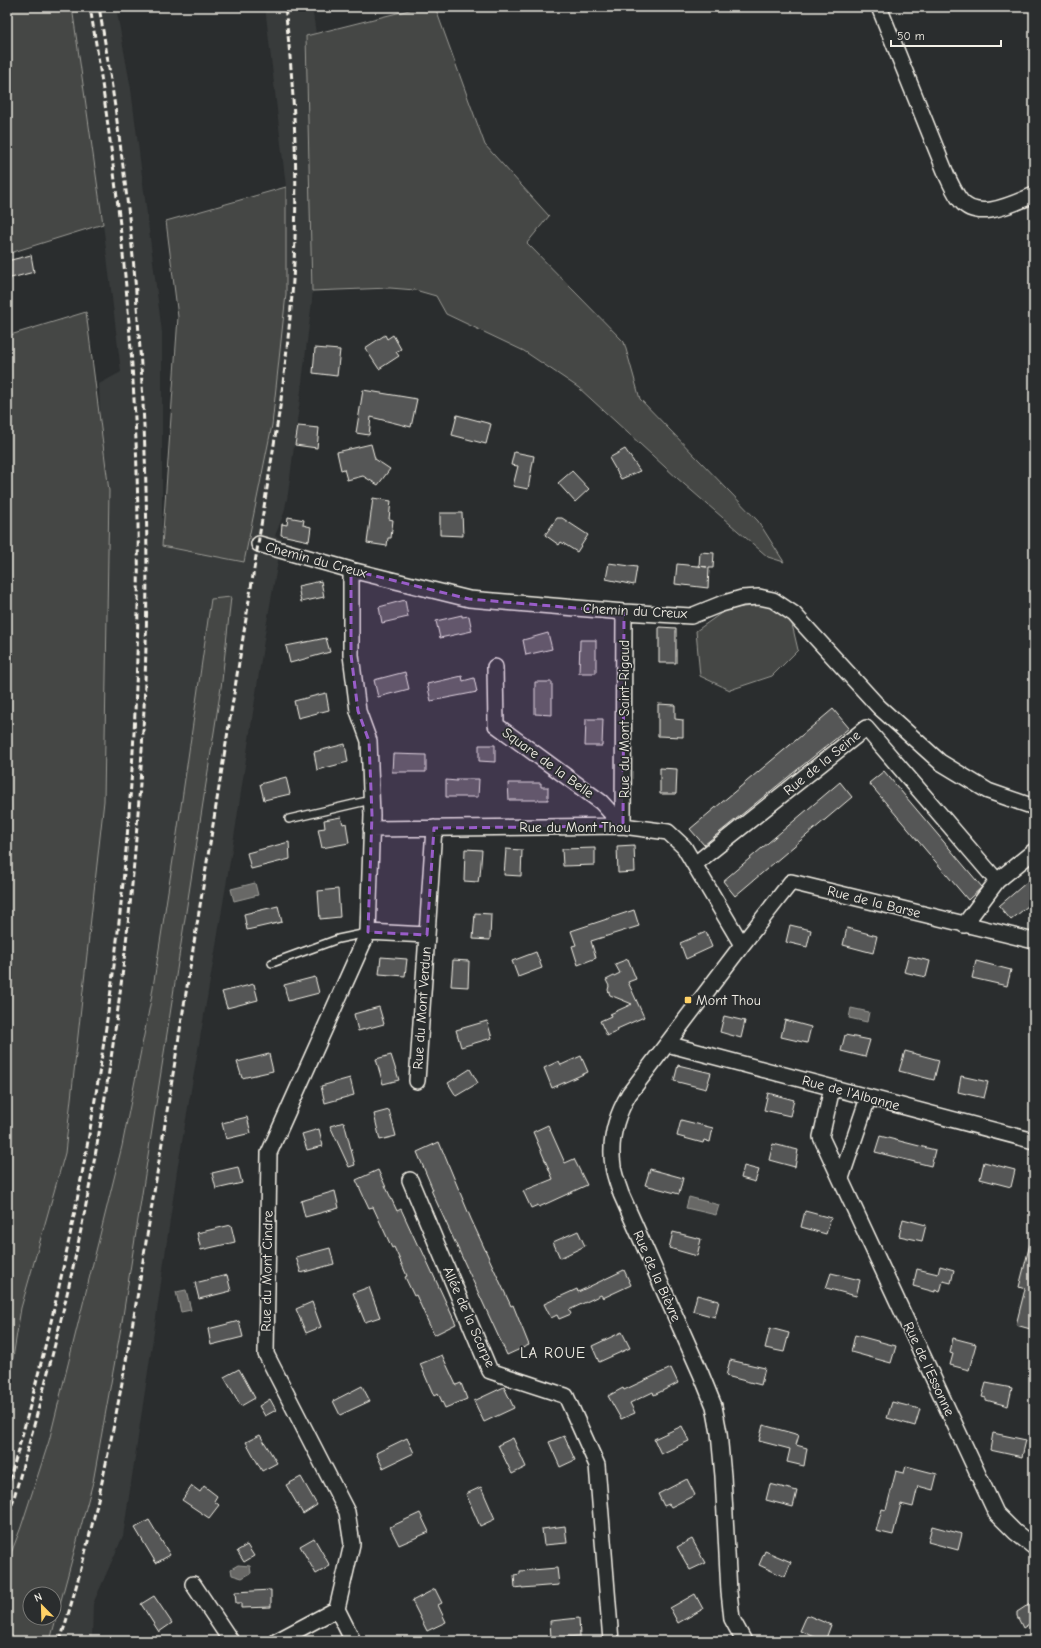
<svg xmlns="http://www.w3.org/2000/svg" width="1041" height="1648" font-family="'Comic Neue',sans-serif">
<rect width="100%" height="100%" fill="#2a2d2e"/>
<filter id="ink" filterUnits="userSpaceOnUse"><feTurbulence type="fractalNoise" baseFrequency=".025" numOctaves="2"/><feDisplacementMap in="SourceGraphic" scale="8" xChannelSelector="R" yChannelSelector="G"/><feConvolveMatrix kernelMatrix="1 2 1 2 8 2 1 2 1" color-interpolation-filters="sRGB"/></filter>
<g filter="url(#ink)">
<!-- built -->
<path fill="#373a3a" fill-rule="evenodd" d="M72,7H116L131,89L162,332V546L244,562L272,425L286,294V187L265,7H312L318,47L317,198L312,301L301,391L288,494L284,513L275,536L282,539L266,627L236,825L215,952L177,1171L154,1332L123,1536L93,1604L92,1641H7V1288L105,592L99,384L121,372L103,224ZM30,1594H54V1618H30Z"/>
<!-- green -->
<path fill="#444645" stroke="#9c9c96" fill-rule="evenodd" d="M7,7H72L103,224L7,254Z
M421,7H435L485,145L549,216L527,243L624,342L640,399L758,521L784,562L768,557L677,478L579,388L524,351L446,314L436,296L415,290L390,288L312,291L306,36Z
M286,187V294L272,425L244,562L162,546L178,317L166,221Z
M86,312L109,491L104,801L65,1153L21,1308L7,1395V336Z
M231,597L222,681L122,1322L93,1482L50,1641H7V1564L21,1527L49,1441L122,1146L151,1000L177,834L211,599ZM30,1594H54V1618H30Z
M768,604L791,620L798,650L772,676L730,690L700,676L696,631L727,609Z"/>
<!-- water -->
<path fill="#676866" stroke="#9f9f9a" d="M255,883L258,895L234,901L231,889Z
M851,1008L869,1012L867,1022L849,1018Z
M689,1197L719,1205L716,1215L686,1208Z
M186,1290L191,1310L181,1312L176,1292Z
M238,1565L250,1566L251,1573L242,1578L232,1575L231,1569Z"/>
<!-- building -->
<path fill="#555756" stroke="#f4f1e8" d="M31,255L34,272L7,279V261Z
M385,335L387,339L393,335L401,349L396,352L399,356L379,369L365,348Z
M315,348L340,350L337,376L313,373Z
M363,390L417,399L411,427L371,417L369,435L356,433Z
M457,415L491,424L486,444L452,435Z
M298,426L319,428L317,448L295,445Z
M371,444L375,459L390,469L378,485L363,476L347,480L344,469L341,470L337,452Z
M625,449L640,471L621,479L609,458Z
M514,452L534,456L528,489L513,486L518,466L511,465Z
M572,471L589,489L575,502L558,483Z
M373,498L391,501L389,519L393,520L391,538H388L387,546L367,543Z
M440,513H462L463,536L440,535Z
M288,517L304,520L303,525L311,527L309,541L281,535L282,524L287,525Z
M557,518H562L588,535L577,552L561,542L559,545L545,535Z
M700,552L714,553L713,568H709L708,588L675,584L677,564L707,567L699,566Z
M609,563L637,567L634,585L606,579Z
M321,581L324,597L301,602L298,586Z
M405,600L408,617L382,623L379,607Z
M462,615V617L469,616L472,631L440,638L436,621Z
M659,627L676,628V663H659Z
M548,633L552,649L526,655L523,640Z
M326,638L330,652L290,663L286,646Z
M580,640H596V673H579Z
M405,672L409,689L378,697L374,680Z
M462,676L463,681L474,678L477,692L431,701L427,684Z
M535,682H552V715L535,714Z
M326,693L329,710L298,718L294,701Z
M658,704L675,705V719L683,720V737L658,736Z
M833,709L849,728L704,845L690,829Z
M586,719H603L602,746H585Z
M345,744L348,762L317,770L314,752Z
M479,745H495V762L479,761Z
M393,754L426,755V772H392Z
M660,768L677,769L676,794H660Z
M884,771L982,887L968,900L869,783Z
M286,777L290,794L264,800L260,784Z
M457,779H479L478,797H446V780L457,781Z
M840,782L852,797L735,896L723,881Z
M508,783H541V787H548V800H509Z
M341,817L343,824L346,823L349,843L322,848L318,829L325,828L324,820Z
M289,842L290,859L251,869L247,853Z
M634,845L635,872L618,873L617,846Z
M595,848V865L563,866L562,849Z
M465,849L482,850L480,876H479L478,882L464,881Z
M506,849L522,850L521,876L504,875Z
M1034,876V901L1011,920L999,906Z
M338,889L340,917L320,919L318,891Z
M278,906L282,922L247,930L244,914Z
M634,910L639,926L591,941L596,958L578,965L572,946L576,945L571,931Z
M475,913L491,914L490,940L473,939Z
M790,925L811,930L807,947L786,942Z
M847,928L877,936L873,953L843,945Z
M706,932L712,947L686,959L680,943Z
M536,952L542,968L518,977L512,961Z
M908,956L930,961L926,977L904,972Z
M381,957L407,959L405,976L379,974Z
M628,959L636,979L628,982L644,1017L617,1029L618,1031L607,1036L600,1021L611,1016L610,1014L632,1004L610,995L608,990L609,986L606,980L620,973L615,964Z
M453,960L469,961L468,987L451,986Z
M976,961L1011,970L1007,986L972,978Z
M315,977L319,993L288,1001L284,985Z
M254,984L258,1000L227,1008L222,992Z
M379,1007L384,1024L358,1031L354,1014Z
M724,1016L745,1021L741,1038L720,1032Z
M785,1020L811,1027L807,1043L781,1037Z
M487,1021L492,1038L461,1047L456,1030Z
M845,1035L870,1040L865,1057L841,1051Z
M905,1051L939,1060L934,1080L899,1071Z
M269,1054L273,1071L242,1078L237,1062Z
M391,1055L399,1080L383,1084L376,1059Z
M581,1056L588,1072L552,1088L544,1068L559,1061L561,1065Z
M678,1065L711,1073L706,1089L674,1081Z
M470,1069L478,1083L456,1096L448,1083Z
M961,1076L988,1082L984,1098L958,1092Z
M350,1078L354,1095L325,1103L321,1086Z
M768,1093L794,1100L790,1116L764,1110Z
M389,1110L396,1136L380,1140L374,1114Z
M247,1117L251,1133L226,1139L222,1123Z
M681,1120L713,1128L710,1142L704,1140L703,1143L677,1136Z
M344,1122L355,1165L349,1167L330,1126Z
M548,1125L565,1163L574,1159L587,1185L539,1207L538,1205L531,1208L523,1191L553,1179L533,1132Z
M319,1129L323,1146L307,1150L302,1134Z
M880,1136L935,1150L931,1166L875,1152Z
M439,1142L471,1219L511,1306L513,1305L529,1345L507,1355L431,1190H433L417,1152Z
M773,1144L798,1150L795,1167L769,1160Z
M984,1162L1015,1170L1011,1187L980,1179Z
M744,1166L759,1170L755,1182L741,1178Z
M238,1167L242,1183L216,1189L212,1173Z
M650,1169L683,1178L679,1194L645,1185Z
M378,1170L397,1211L401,1209L418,1246H420L456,1324L434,1335L416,1295L414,1296L405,1277L407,1276L394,1247L392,1248L373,1207L369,1208L356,1180Z
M335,1191L339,1208L305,1217L301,1201Z
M805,1211L831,1218L826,1234L801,1227Z
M903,1219L926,1225L922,1241L899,1236Z
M231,1225L235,1242L201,1250L197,1233Z
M578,1231L585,1246L560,1258L553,1242Z
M673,1232L701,1239L697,1256L669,1248Z
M1030,1244H1034V1330L1016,1325L1025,1289L1019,1287Z
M330,1248L334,1264L301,1273L296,1257Z
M940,1266L954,1270L951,1283L943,1281L940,1292L935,1290V1292L913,1286L917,1269L938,1274Z
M624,1270L631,1285L603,1298L601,1295L569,1310L571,1314L559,1319L557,1315L551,1318L544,1304L577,1289L578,1292Z
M831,1273L860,1280L856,1296L826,1288Z
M227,1275L231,1291L199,1299L195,1283Z
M369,1287L380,1317L365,1322L353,1293Z
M697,1295L719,1301L715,1317L693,1311Z
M312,1302L321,1327L306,1333L296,1309Z
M239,1321L243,1337L211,1345L208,1329Z
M770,1328L789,1333L784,1352L765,1348Z
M622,1332L630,1348L599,1362L592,1346Z
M855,1335L896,1346L891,1363L851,1352Z
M953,1338L976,1344L969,1370L950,1365L953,1354L950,1353Z
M442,1355L456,1385L461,1383L467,1399L445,1408L438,1393L434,1396L420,1364Z
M730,1360L765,1368L761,1385L726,1376Z
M671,1368L678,1383L654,1395L653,1392L630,1403L635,1413L621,1419L608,1396L623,1388L624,1390Z
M239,1369L255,1398L241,1406L224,1377Z
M986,1383L1012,1388L1008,1406L986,1400V1398L982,1397Z
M362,1386L370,1401L340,1415L333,1401Z
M504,1387L514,1408L484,1422L474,1401Z
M270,1399L276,1410L265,1416L259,1406Z
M892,1402L920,1409L915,1426L887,1418Z
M763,1425L799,1435L796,1445L807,1448L804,1466L787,1462L790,1449L759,1441Z
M682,1426L689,1441L661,1454L654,1439Z
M993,1433L1026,1440L1022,1457L990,1450Z
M260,1435L277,1463L262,1471L246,1442Z
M564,1436L575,1460L560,1467L549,1442Z
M407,1438L414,1453L383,1468L376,1453Z
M513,1438L526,1467L512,1474L498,1445Z
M906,1466L937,1474L933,1490L918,1486L913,1507L901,1504L893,1535L876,1531L882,1509L886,1510L896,1471L904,1473Z
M301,1477L317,1505L303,1514L286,1485Z
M687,1479L695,1495L671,1507L669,1504L664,1506L658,1494Z
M770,1484L797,1491L793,1507L766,1500Z
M192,1486L200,1492L204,1486L217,1496L214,1501L219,1505L209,1518L182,1500Z
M481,1487L495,1519L480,1526L466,1494Z
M420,1513L429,1532L399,1545L390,1527Z
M149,1520L170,1555L156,1563L135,1528Z
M565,1526L567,1543L544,1545L542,1529Z
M932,1526L962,1534L958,1550L928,1542Z
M314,1538L330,1566L316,1574L300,1546Z
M692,1539L705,1563L690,1570L677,1547Z
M247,1545L254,1556L244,1562L237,1551Z
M765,1551L791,1562L785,1577L759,1565Z
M557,1568L559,1585L522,1588V1587L515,1588L514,1575L520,1574V1571Z
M435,1589L442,1603L438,1605L446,1622L427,1631L412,1601Z
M271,1590V1607L241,1608V1603H236L235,1592Z
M695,1594L703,1609L678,1623L670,1608Z
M154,1596L172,1623L159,1632L141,1604Z
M1034,1601V1621L1023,1628L1017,1616V1612Z
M807,1615L831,1625L825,1641L800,1631Z
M579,1618L580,1636L551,1638L550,1621Z"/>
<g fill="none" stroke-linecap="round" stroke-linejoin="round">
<defs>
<path id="lane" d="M289,819L371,800
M272,963L338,939L367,933"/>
<path id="street" d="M879,7L947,176C951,184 955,194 961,201C978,222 1014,203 1034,195
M259,544L351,570L469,599L624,612L691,616L721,604L742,598L759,597L773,600L794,614L879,707L940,762L988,791L1034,807
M495,667L496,725L601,802L623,826
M623,826L624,612
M371,829L623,826L668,832L684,847L742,945
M695,864L866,728L997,881
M964,925L997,881L1034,851
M368,932L427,935L434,828
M667,1044L1034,1141
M417,1081L427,935
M832,1088L821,1137L996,1513L1015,1532L1034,1547
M841,1178L868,1098
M410,1180L490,1371L566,1396L597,1465L611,1641
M193,1584L231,1641
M337,1609L352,1544L347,1512L266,1354L269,1153L368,932L372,815L369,741L358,711L351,655V570
M277,1641L337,1609L353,1641
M744,1641L732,1619L729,1592L723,1476L719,1433L714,1406L701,1374L621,1194C618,1185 614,1175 613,1166C609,1140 616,1116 629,1094L742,945L791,882L1034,941"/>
</defs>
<!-- lane casing -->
<use href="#lane" stroke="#f4f1e8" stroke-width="10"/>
<!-- street casing -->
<use href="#street" stroke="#f4f1e8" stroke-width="18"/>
<!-- lane -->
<use href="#lane" stroke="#2a2d2e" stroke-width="7"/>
<!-- street -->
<use href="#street" stroke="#2a2d2e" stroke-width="15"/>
<!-- rail -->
<path stroke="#f4f1e8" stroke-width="3" stroke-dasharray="6 3" stroke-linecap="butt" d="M7,1489C106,1149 149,794 136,441C130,295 114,150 90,7
M7,1522C38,1414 67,1305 88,1194C143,906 159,612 138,320C131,215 117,111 99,7
M60,1641C96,1527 118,1410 138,1292L280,407C285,369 289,332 292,295C299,199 296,102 285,7"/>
</g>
</g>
<!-- marked area -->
<path fill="#995dc9" fill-opacity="0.2" stroke="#995dc9" stroke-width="3" stroke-dasharray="8 5" stroke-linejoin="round" d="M351,570L469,599L624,612L623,826L434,828L427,935L368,932L372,815L369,741L358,711L351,655Z"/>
<!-- markers -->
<rect fill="#ffd166" stroke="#2a2d2e" stroke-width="1.5" x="684" y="996" width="8" height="8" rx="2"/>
<g text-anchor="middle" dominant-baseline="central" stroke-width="3.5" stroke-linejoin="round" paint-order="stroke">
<!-- street labels -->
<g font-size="14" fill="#f4f1e8" stroke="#2a2d2e">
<text transform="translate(316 560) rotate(15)">Chemin du Creux</text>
<text transform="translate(635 611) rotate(3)">Chemin du Creux</text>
<text transform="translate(624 719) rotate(-90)">Rue du Mont Saint-Rigaud</text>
<text transform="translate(548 763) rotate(36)">Square de la Belle</text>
<text transform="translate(822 763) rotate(-39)">Rue de la Seine</text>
<text x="575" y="827">Rue du Mont Thou</text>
<text transform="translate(874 902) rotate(14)">Rue de la Barse</text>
<text transform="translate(422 1008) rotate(-86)">Rue du Mont Verdun</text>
<text transform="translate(851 1093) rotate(15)">Rue de l'Albanne</text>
<text transform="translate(267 1271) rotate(-89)">Rue du Mont Cindre</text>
<text transform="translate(657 1276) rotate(66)">Rue de la Bièvre</text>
<text transform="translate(469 1317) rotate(66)">Allée de la Scarpe</text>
<text transform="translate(929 1369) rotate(65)">Rue de l'Essonne</text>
</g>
<!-- poi labels -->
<g font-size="14" fill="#f4f1e8" stroke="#2a2d2e" text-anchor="start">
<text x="696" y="1000">Mont Thou</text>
</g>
<!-- neighbourhood labels -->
<g font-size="15" letter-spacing="1" fill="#f4f1e8" stroke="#2a2d2e">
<text x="553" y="1353">LA ROUE</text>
</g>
</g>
<!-- margin -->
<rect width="1041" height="1648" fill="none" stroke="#2a2d2e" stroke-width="24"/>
<rect x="12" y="12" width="1017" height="1624" fill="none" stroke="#f4f1e8" stroke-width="1.5" filter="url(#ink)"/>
<!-- north arrow -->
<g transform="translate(42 1606) rotate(337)"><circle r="19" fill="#2a2d2e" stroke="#7b7b78"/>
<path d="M0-3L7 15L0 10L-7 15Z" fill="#ffd166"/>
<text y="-6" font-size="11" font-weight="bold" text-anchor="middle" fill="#f4f1e8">N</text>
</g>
<!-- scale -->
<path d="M891 40v6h110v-6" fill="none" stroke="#f4f1e8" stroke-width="2"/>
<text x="897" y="40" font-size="12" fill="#f4f1e8" stroke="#2a2d2e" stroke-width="3" paint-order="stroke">50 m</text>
</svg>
